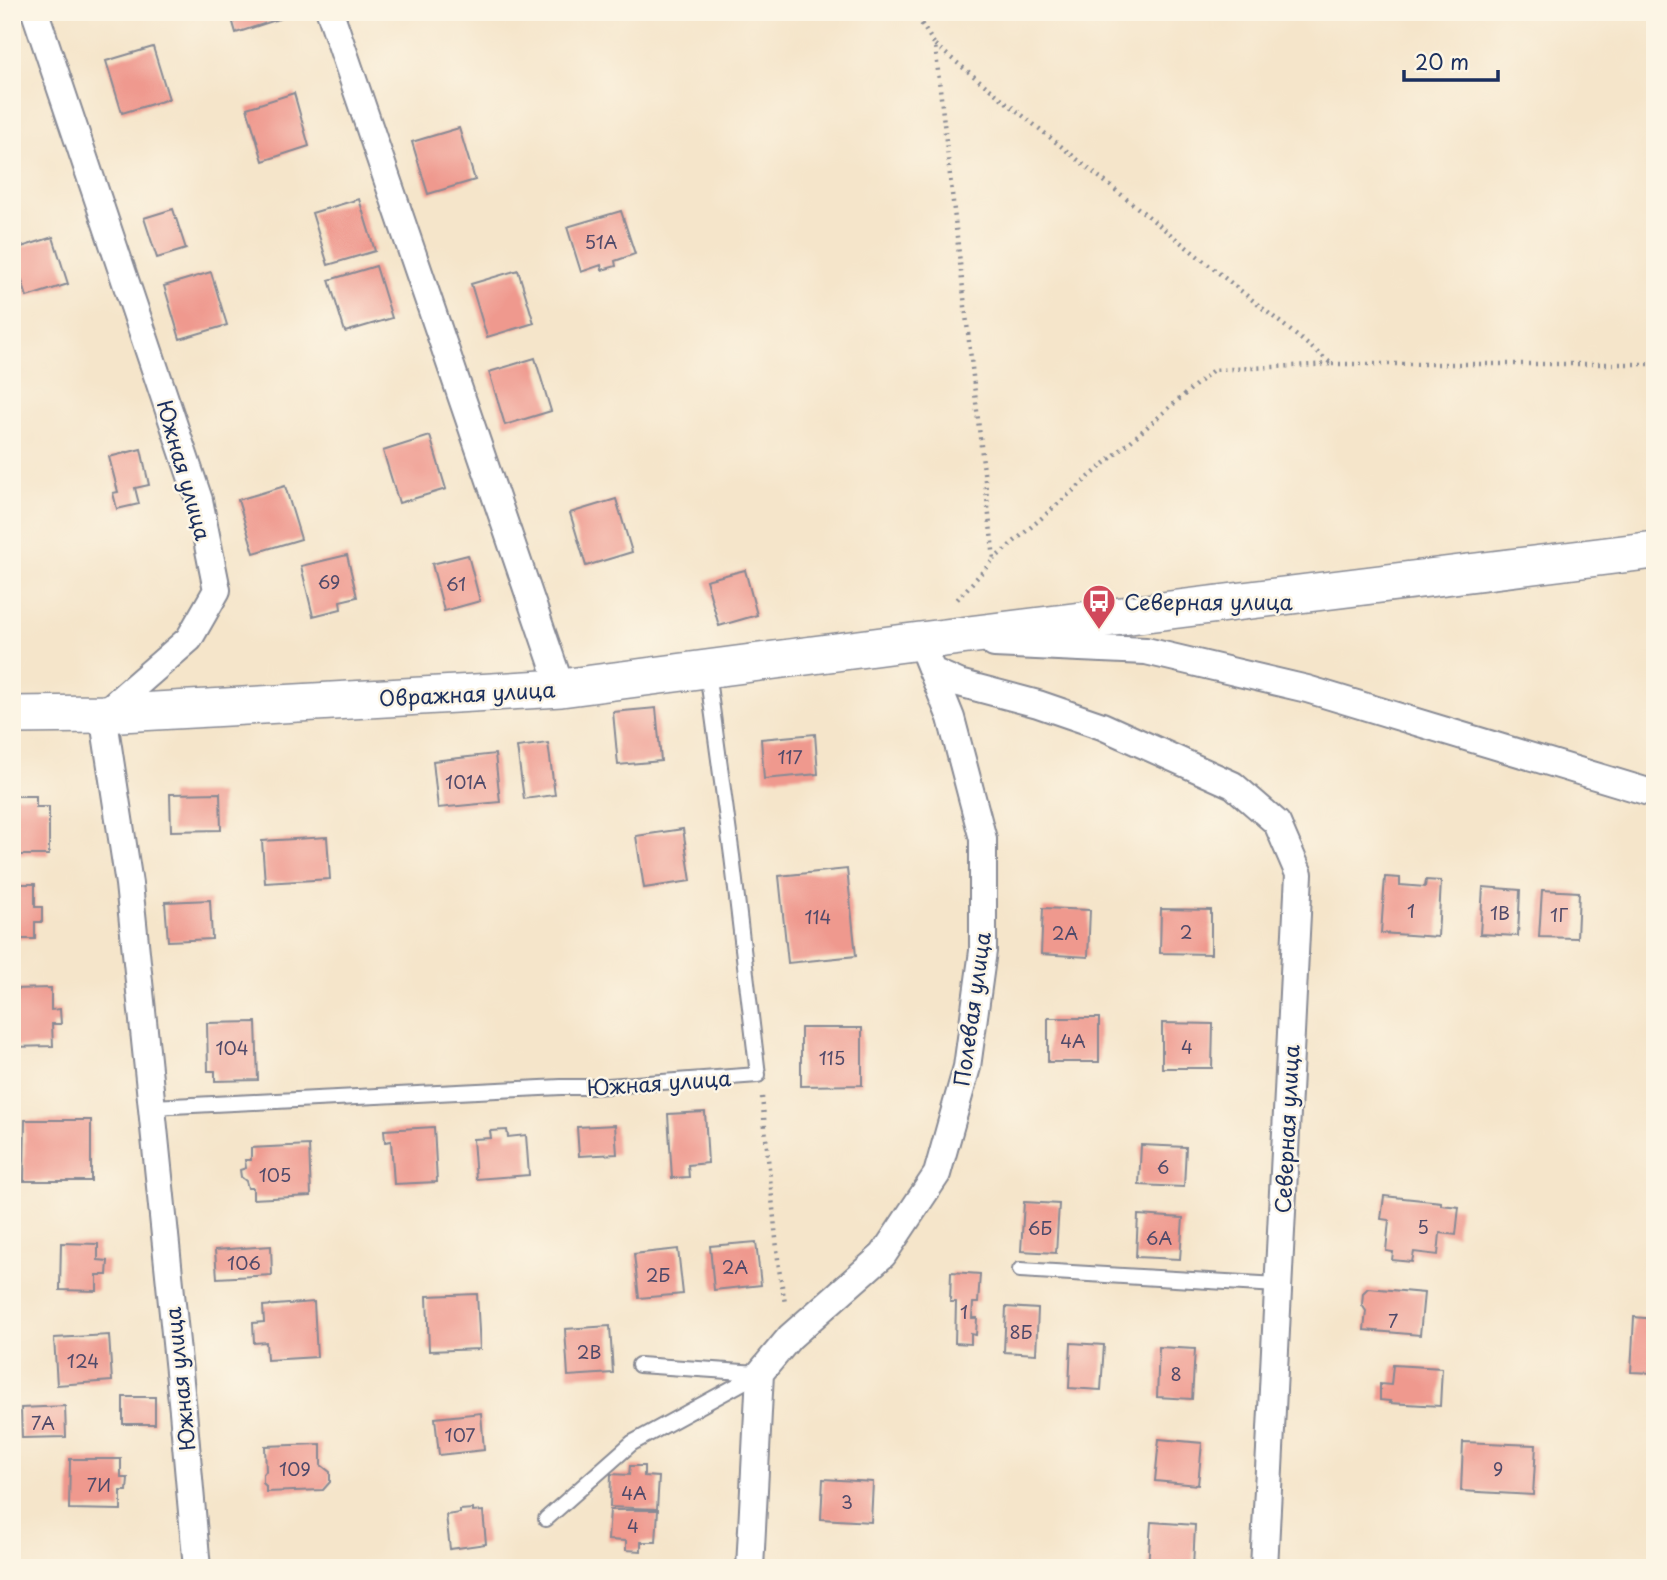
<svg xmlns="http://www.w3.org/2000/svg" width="1667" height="1580" font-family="'Playpen Sans',sans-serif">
<rect width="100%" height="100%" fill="#fcf5e5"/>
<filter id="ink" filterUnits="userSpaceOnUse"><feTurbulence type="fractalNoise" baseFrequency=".0143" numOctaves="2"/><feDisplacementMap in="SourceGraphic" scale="14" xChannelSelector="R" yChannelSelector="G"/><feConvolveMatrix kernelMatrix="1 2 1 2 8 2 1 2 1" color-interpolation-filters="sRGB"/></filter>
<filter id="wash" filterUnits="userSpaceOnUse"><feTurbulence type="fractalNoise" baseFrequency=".00686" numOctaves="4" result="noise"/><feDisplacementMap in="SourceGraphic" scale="28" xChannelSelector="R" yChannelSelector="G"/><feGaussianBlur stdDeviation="1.57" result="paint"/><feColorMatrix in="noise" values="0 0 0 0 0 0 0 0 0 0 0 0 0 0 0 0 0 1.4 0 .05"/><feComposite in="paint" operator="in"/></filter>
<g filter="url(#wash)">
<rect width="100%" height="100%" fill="#f5e5ca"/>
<g id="blocks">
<!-- building -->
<path fill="#ef998e" d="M230,12H281L282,18L236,33Z
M153,47L169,99L122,113L106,61Z
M12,69L18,86L12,88Z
M294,93L309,146L263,161L247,108Z
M459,128L475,180L428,194L412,142Z
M359,199L375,251L328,265L312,213Z
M173,209L186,249L157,258L144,218Z
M621,211L635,254L615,261L616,266L602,270L601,265L581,272L567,227Z
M53,237L68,284L27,297L12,250Z
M376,266L392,318L345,332L329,280Z
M518,270L534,323L487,337L471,284Z
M211,272L227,325L180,339L164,286Z
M535,358L551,411L505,425L489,372Z
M430,436L446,489L399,503L383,451Z
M141,449L149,485L135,488L139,504L117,509L113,493L118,492L109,457Z
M285,486L301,539L254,553L238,500Z
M616,499L632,552L586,566L570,513Z
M347,555L357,597L340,601L341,609L313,616L301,566Z
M468,555L480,601L444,611L432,564Z
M745,570L757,615L719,626L706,580Z
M656,708L661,761L618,765L613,712Z
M815,734L818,774L764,779L761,739Z
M548,743L555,795L524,799L517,747Z
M495,754L500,802L438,808L433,761Z
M220,793L221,830L171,831L170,794Z
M12,796H36V807H49V855H12Z
M683,829L691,881L644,888L636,836Z
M327,837L330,879L265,883L262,841Z
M847,869L856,956L788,963L779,876Z
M1385,877L1400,878V885L1425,887L1426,880L1441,881L1438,937L1381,933Z
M12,884H35V907H42V922H35V939H12Z
M1483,887L1520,890L1518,936L1480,934Z
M1542,890L1579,892L1577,938L1539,937Z
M210,900L212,939L168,941L165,902Z
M1043,908L1090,910L1088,957L1041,954Z
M1161,909L1211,910V954L1160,953Z
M51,988V1010L60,1009L61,1024H52L53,1046L12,1047V989Z
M1048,1018H1099V1062H1048Z
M256,1022L258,1080L215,1081V1071H208L207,1023Z
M1162,1023L1213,1024L1212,1068H1162Z
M801,1028H862V1085L801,1086Z
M705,1112L708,1163L688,1165L689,1177L672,1178L668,1114Z
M25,1120H91V1181H24Z
M615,1125L617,1154L579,1156L577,1127Z
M434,1127L437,1182L394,1184L391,1141L385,1142L384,1130Z
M507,1130L508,1137L526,1135L529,1175L476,1179L473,1139L491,1138L490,1131Z
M309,1145L311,1196L253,1199V1188H248L246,1181L241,1177L240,1170L246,1168L245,1160H251V1148Z
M1141,1145L1186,1147L1184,1187L1139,1185Z
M1384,1196L1441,1202V1205L1459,1207L1456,1235L1440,1233L1438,1255L1414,1252L1412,1262L1392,1260L1393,1252L1386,1251L1389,1220L1381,1219Z
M1024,1202L1059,1204L1056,1253L1021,1251Z
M1138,1215L1183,1218L1180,1259L1136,1257Z
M756,1242L761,1285L714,1290L710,1246Z
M61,1243L98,1244V1260L108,1261L107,1275H97V1291L60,1290Z
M271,1246L272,1275L217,1278L215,1250Z
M678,1249L683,1294L639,1298L634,1254Z
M951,1272L980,1274L978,1303H973L972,1318H977L976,1335L971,1334V1344L955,1343L956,1302H950Z
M1368,1288L1424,1293L1420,1335L1364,1330L1366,1311L1362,1305L1363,1293Z
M477,1294L480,1349L429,1351L427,1296Z
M314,1302L317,1357L267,1360L266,1342L254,1343L253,1323L264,1322L263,1306Z
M1006,1307L1038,1309L1036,1354L1004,1352Z
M1634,1317L1655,1319V1373L1631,1372Z
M610,1326L613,1373L568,1376L565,1329Z
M109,1335L112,1381L57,1385L54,1338Z
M1071,1343L1104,1345L1101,1390L1069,1388Z
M1159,1347L1195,1349L1192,1399L1157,1397Z
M1393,1365L1442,1368L1440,1406L1390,1403L1391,1401L1380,1400V1384L1391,1385Z
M123,1397H155V1424H123Z
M65,1406L66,1437L22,1438L21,1408Z
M481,1413L484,1450L439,1455L435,1418Z
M1159,1439L1202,1443L1198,1485L1155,1481Z
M1463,1442L1536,1445L1533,1495L1461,1491Z
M321,1444V1465L330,1472V1482L323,1490L266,1492V1486L263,1483V1475L266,1471L265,1446Z
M70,1459H121V1478H128L127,1491H121V1510L69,1509Z
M630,1466H644V1476L659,1477L657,1509L610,1507L611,1474L629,1475Z
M823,1479L873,1482L871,1522L821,1519Z
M473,1509V1512L483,1511L486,1544L450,1549L446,1515L460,1513V1510Z
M610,1510H658L656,1542H641V1551L626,1550V1541L608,1540Z
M1151,1522L1195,1525L1193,1568H1148Z"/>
</g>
</g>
<g filter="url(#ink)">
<use href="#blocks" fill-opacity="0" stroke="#888a94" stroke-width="2"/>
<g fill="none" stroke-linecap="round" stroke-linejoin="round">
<defs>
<path id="lane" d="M152,1107L561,1087H594L758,1075L732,856L707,671
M1020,1270L1278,1285
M639,1365L758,1373
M546,1519L632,1443L760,1373"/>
<path id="street" d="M35,12L199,500L217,590L189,639L103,714L129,884L183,1411L197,1568
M330,12L561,688
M994,644L1146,651L1307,689L1655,794
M932,671L959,683L1038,704L1102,726L1233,785L1277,823L1299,874L1264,1568
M750,1568L760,1373L790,1337L883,1255L937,1174L967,1067L983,951V839L951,718L920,641H935"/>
<path id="secondary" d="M12,715L103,714L561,688L920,641L1655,550"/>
</defs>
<!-- lane casing -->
<use href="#lane" stroke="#888a94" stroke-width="18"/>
<!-- street casing -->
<use href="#street" stroke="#888a94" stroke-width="30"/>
<!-- secondary casing -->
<use href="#secondary" stroke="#888a94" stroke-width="40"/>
<!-- path -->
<path stroke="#888a94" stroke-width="4.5" stroke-dasharray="2 5" stroke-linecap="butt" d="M914,12L935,45L994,559L954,603
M935,45L1332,364L1213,370L994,559
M1332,364H1655
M762,1097L779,1269L785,1303"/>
<!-- lane -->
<use href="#lane" stroke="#fff" stroke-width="14"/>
<!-- street -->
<use href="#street" stroke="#fff" stroke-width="26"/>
<!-- secondary -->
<use href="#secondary" stroke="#fff" stroke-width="37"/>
</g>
</g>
<!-- icons -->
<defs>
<symbol id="bus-pin" viewBox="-11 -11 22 30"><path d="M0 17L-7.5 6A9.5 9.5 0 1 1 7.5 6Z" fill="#d1495b" stroke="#fcf5e5"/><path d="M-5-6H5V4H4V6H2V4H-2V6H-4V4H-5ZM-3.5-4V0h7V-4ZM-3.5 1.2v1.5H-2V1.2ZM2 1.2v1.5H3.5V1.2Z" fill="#fff"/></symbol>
</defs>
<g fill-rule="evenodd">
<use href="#bus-pin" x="1080" y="582" width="38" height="52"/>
</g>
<g text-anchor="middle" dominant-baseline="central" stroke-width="5" stroke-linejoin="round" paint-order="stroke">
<!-- number labels -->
<g font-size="18" fill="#504a6a">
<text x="601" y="241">51А</text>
<text x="329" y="581">69</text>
<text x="456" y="583">61</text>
<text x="790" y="756">117</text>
<text x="466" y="781">101А</text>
<text x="1411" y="910">1</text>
<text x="1500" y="912">1В</text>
<text x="1559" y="914">1Г</text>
<text x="818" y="916">114</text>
<text x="1186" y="931">2</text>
<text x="1065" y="932">2А</text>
<text x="1073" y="1040">4А</text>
<text x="1187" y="1046">4</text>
<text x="232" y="1047">104</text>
<text x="832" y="1057">115</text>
<text x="1163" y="1166">6</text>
<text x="275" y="1174">105</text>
<text x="1423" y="1226">5</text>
<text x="1040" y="1227">6Б</text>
<text x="1159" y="1237">6А</text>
<text x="244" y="1262">106</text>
<text x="735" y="1266">2А</text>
<text x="658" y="1274">2Б</text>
<text x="964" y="1311">1</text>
<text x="1393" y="1320">7</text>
<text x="1021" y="1331">8Б</text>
<text x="589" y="1351">2В</text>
<text x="83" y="1360">124</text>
<text x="1176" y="1373">8</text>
<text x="43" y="1422">7А</text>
<text x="460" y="1434">107</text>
<text x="295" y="1468">109</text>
<text x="1498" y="1468">9</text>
<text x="99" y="1484">7И</text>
<text x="634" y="1492">4А</text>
<text x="847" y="1501">3</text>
<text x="633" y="1525">4</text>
</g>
<!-- street labels -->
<g font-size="21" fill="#1b2f5e" stroke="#fcf5e5">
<text transform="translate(185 470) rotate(74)">Южная улица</text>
<text transform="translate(467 693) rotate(-3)">Овражная улица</text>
<text transform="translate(971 1009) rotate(-82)">Полевая улица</text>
<text transform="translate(659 1082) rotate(-4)">Южная улица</text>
<text transform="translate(1286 1129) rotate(-87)">Северная улица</text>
<text transform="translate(179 1379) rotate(-96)">Южная улица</text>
</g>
<!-- poi labels -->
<g font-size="21" fill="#1b2f5e" stroke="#fcf5e5" text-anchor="start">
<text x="1124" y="601">Северная улица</text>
</g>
</g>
<!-- margin -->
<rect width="1667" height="1580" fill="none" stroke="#fcf5e5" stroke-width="42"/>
<!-- scale -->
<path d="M1404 70v10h94v-10" fill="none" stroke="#1b2f5e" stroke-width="3.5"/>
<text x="1415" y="70" font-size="21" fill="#1b2f5e" stroke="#fcf5e5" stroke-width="5" paint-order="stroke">20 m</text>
</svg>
